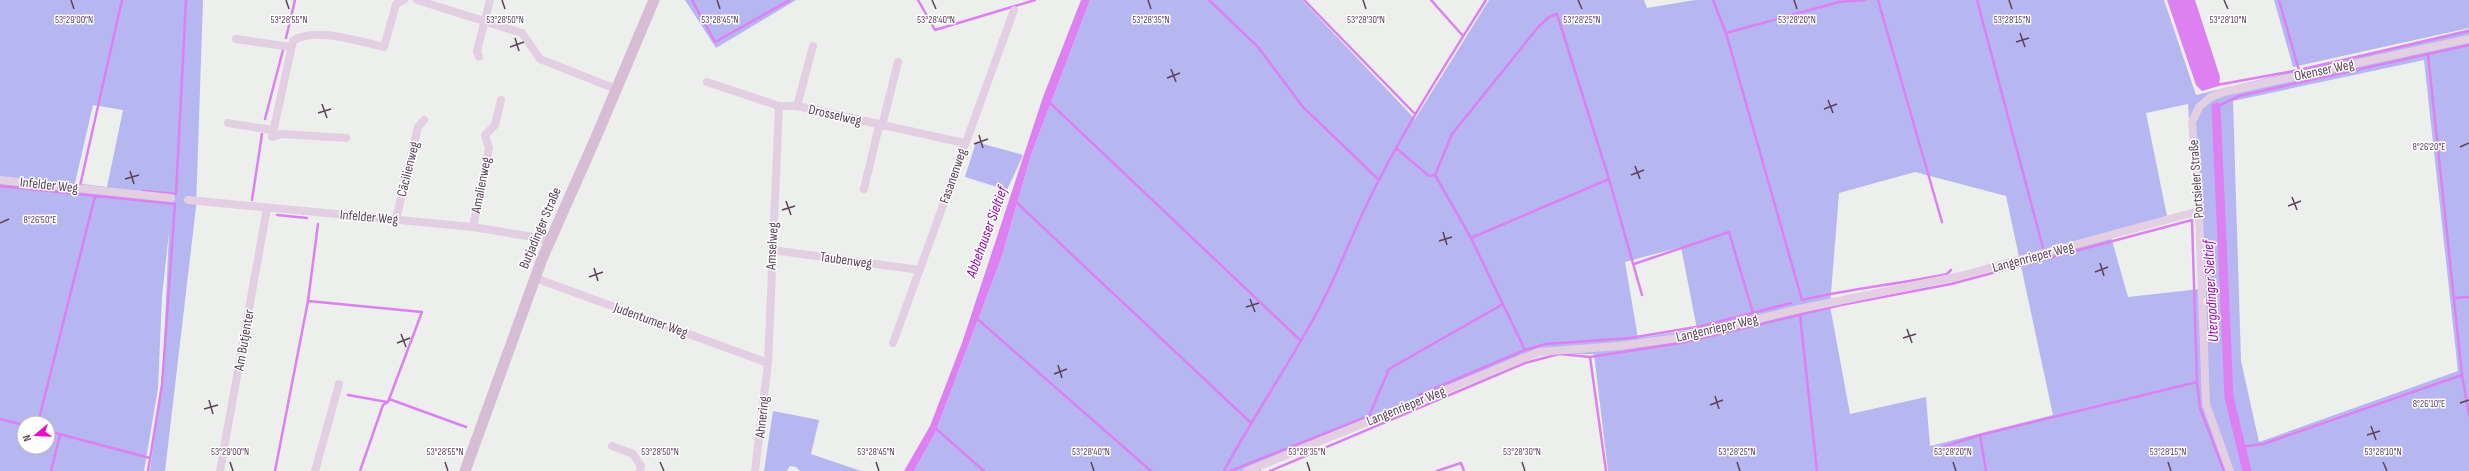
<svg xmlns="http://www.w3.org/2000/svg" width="2469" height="471" font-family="'Sofia Sans Condensed',sans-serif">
<rect width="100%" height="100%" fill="#edefec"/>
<!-- green -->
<path fill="#b6b6f1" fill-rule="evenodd" d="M0,0H203L196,207L165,471H150L163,368L169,232L162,297L158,388L144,471H0ZM93,105L123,110L107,187L75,183ZM24,423H48V447H24Z
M685,0H796L716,48Z
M1090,0H1302L1415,119L1489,0H1644L1647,8L1695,0H2164L2196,95L2469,29V471H1608L1594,354H1523L1261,465V471H914L935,433L1001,259L1031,155ZM2424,60L2458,371L2259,442L2241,361L2233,101ZM2188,104L2200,289L2128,297L2111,237L2168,221L2146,113ZM1915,172L2006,196L2053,415L1930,446L1926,397L1850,414L1830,306L1839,193ZM1681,247L1697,329L1638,338L1625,262Z
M2274,0H2469V28L2293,67Z
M976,142L1023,155L1007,190L965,177Z
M773,411L819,420L811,454L861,471H800L796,467L790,466L787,471H764Z"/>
<!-- water -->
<path fill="#dd80f2" d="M1081,0H1090L1031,155L1001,259L935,433L914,471H904L930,426L962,343L1043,97Z
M2167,0H2195L2220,77L2219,86L2202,91L2196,85Z"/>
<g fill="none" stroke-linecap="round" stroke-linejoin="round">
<!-- stream -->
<path stroke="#dd80f2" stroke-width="2.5" d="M692,0L715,42L790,0
M918,0L935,30L1035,0
M1209,0L1258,47L1303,107L1379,180
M1304,0L1415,114
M1431,0L1463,36
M1713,0L1726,33L1802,300C1850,289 1899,284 1947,274L1951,270
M1878,0L1942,222
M1977,0L2043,248
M2279,0L2299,70
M1726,33L1839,2L1865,0
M286,38L295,0
M2428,55L2462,375L2469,415
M2217,85L2299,70L2469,31
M1049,102L1300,340
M2216,107L2239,96L2469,45
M265,119L283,50
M1396,148L1429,176L1435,175L1471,238L1525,350
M1435,175L1452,134L1539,26L1549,17L1557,14L1609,179L1642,295
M0,186L175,204L162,385L148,471
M80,186L122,0
M143,191L176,194L186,0
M252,200L262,134
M1016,202L1250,422
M277,215L307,218
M318,224L308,301L422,312L388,402L383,405L360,471
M1471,238L1609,179
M1634,264L1729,232L1753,313
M2455,298L2469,297
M1800,315L1817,471
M975,317L1151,471
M1590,357L1606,471
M348,395L387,402
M1419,395L1525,350L1546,344L1630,338L1702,326L1791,303
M389,399L466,427
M0,419L24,425
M38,423L95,196
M935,428L984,471
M48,431L150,458
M1980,435L1986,471
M2241,447L2263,444L2462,375
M1940,448L1980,435L2197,382
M51,471L60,435
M275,471L308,301
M1224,471C1255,413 1293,359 1323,301C1343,261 1358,219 1379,180C1411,118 1449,59 1486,0
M1230,471L1369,416L1389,369L1503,304
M1270,471L1525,363L1559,354L1590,357L1681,343L1841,305L1951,284L2192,220L2197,382L2200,408L2224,471
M1437,471L1461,463L1464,471"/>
<!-- canal -->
<path stroke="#dd80f2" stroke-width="9" d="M2216,107L2229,397L2247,471"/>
<!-- street -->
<path stroke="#e3cfe2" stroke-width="8" d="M417,0L522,33L540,59L616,89
M236,39L291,47
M479,57L477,51L490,0
M707,82L779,106H797L964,143
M797,106L813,46
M228,123L272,130
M882,126L898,62
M346,138L281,134L272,137L293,41C314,26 360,42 384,47L396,4L404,0
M0,180L171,198
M864,189L879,126
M188,200L473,227L539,238L549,242
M396,219L418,127L424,120
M473,227L489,148L485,135L495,125L501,100
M772,250L920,270
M535,278L768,363
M893,343L1014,10
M612,446L633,454L641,466L640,471
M220,471L267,208
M315,471L339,384
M755,471L768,363L779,106
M1247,471L1539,352L1619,346L1685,337L1799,309L1960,276L2199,211
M2230,471L2206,404L2199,211L2192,122L2199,107L2211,97L2224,92L2469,39"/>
<!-- secondary -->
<path stroke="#d7bdd4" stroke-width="11" d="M465,471L542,259L597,135L654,0"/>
</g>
<!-- ticks -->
<path fill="none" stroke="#5b4359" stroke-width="1.5" d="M71,0L74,9M286,0L289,9M502,0L505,9M717,0L720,9M932,0L936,9M1148,0L1151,9M1363,0L1366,9M1578,0L1582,9M1794,0L1797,9M2009,0L2012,9M2224,0L2228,9M2020,33L2025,47M515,38L519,51M2016,42L2029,38M510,47L524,42M1171,69L1176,82M1167,78L1180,73M1828,100L1833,113M322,104L327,118M1824,109L1837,104M318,113L331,109M979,135L983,148M974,144L988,139M2460,147L2469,143M1635,166L1640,179M130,171L134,184M1631,175L1644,170M125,179L139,175M2292,197L2297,210M786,201L791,215M2288,206L2301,201M782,210L795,206M0,223L9,219M1443,232L1447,245M1439,241L1452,237M2100,263L2104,276M594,268L598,281M2095,272L2108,267M589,277L603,272M1250,299L1255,312M1246,307L1259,303M1907,329L1912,343M401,334L406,347M1903,338L1916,334M397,343L410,338M1058,365L1062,378M1054,374L1067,369M1715,396L1719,409M209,400L213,414M2460,403L2469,400M1710,405L1723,400M204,409L218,405M2371,426L2376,440M2367,435L2380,431M230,462L233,471M445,462L448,471M660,462L664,471M876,462L879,471M1091,462L1094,471M1307,462L1310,471M1522,462L1525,471M1737,462L1740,471M1953,462L1956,471M2168,462L2171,471M2383,462L2387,471"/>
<g text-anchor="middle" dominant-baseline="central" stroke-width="3" stroke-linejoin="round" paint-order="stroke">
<!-- street labels -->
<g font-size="14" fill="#5b4359" stroke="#fff">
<text transform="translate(2324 70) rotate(-12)">Okenser Weg</text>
<text transform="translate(835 115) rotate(13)">Drosselweg</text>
<text transform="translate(408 169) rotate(-76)">Cäcilienweg</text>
<text transform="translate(953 176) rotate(-71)">Fasanenweg</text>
<text transform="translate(2196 179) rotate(-94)">Portsieler Straße</text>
<text transform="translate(49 185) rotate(6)">Infelder Weg</text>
<text transform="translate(481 185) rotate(-79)">Amalienweg</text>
<text transform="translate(369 217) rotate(5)">Infelder Weg</text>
<text transform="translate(540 228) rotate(-67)">Butjadinger Straße</text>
<text transform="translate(772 246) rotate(-87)">Amselweg</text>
<text transform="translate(2033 257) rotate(-15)">Langenrieper Weg</text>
<text transform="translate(846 260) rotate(8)">Taubenweg</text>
<text transform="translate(651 320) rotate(20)">Judentumer Weg</text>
<text transform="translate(1717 328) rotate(-13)">Langenrieper Weg</text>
<text transform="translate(244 340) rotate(-80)">Am Butjenter</text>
<text transform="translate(1406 406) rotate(-22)">Langenrieper Weg</text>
<text transform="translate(762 417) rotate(-84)">Ahnering</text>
</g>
<!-- water labels -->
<g font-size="15" font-style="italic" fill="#9002af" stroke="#fff">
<text transform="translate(987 232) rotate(-70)">Abbehauser Sieltief</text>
<text transform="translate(2211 291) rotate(-93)">Utergadinger Sieltief</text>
</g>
</g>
<g font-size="10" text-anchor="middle" fill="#5b4359" stroke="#fff" stroke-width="3" stroke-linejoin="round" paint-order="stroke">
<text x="1151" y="23">53°28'35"N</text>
<text x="1582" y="23">53°28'25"N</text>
<text x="1797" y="23">53°28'20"N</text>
<text x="2012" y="23">53°28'15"N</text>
<text x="2228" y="23">53°28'10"N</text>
<text x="74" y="23">53°29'00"N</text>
<text x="289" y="23">53°28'55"N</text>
<text x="505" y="23">53°28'50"N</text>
<text x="720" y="23">53°28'45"N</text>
<text x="936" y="23">53°28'40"N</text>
<text x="1366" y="23">53°28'30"N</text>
<text x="2429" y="150">8°26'20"E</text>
<text x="40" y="223">8°26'50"E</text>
<text x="2429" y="407">8°26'10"E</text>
<text x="230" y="455">53°29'00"N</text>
<text x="445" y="455">53°28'55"N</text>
<text x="660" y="455">53°28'50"N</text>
<text x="876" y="455">53°28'45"N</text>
<text x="1091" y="455">53°28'40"N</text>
<text x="1307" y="455">53°28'35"N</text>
<text x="1522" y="455">53°28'30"N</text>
<text x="1737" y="455">53°28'25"N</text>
<text x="1953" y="455">53°28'20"N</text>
<text x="2168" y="455">53°28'15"N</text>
<text x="2383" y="455">53°28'10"N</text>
</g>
<!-- north arrow -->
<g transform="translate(36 435) rotate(251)"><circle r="19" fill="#ffffff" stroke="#bdb4bd"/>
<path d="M0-3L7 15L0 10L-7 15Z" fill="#e90cc4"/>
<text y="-6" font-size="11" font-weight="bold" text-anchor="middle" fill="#5b4359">N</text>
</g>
</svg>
